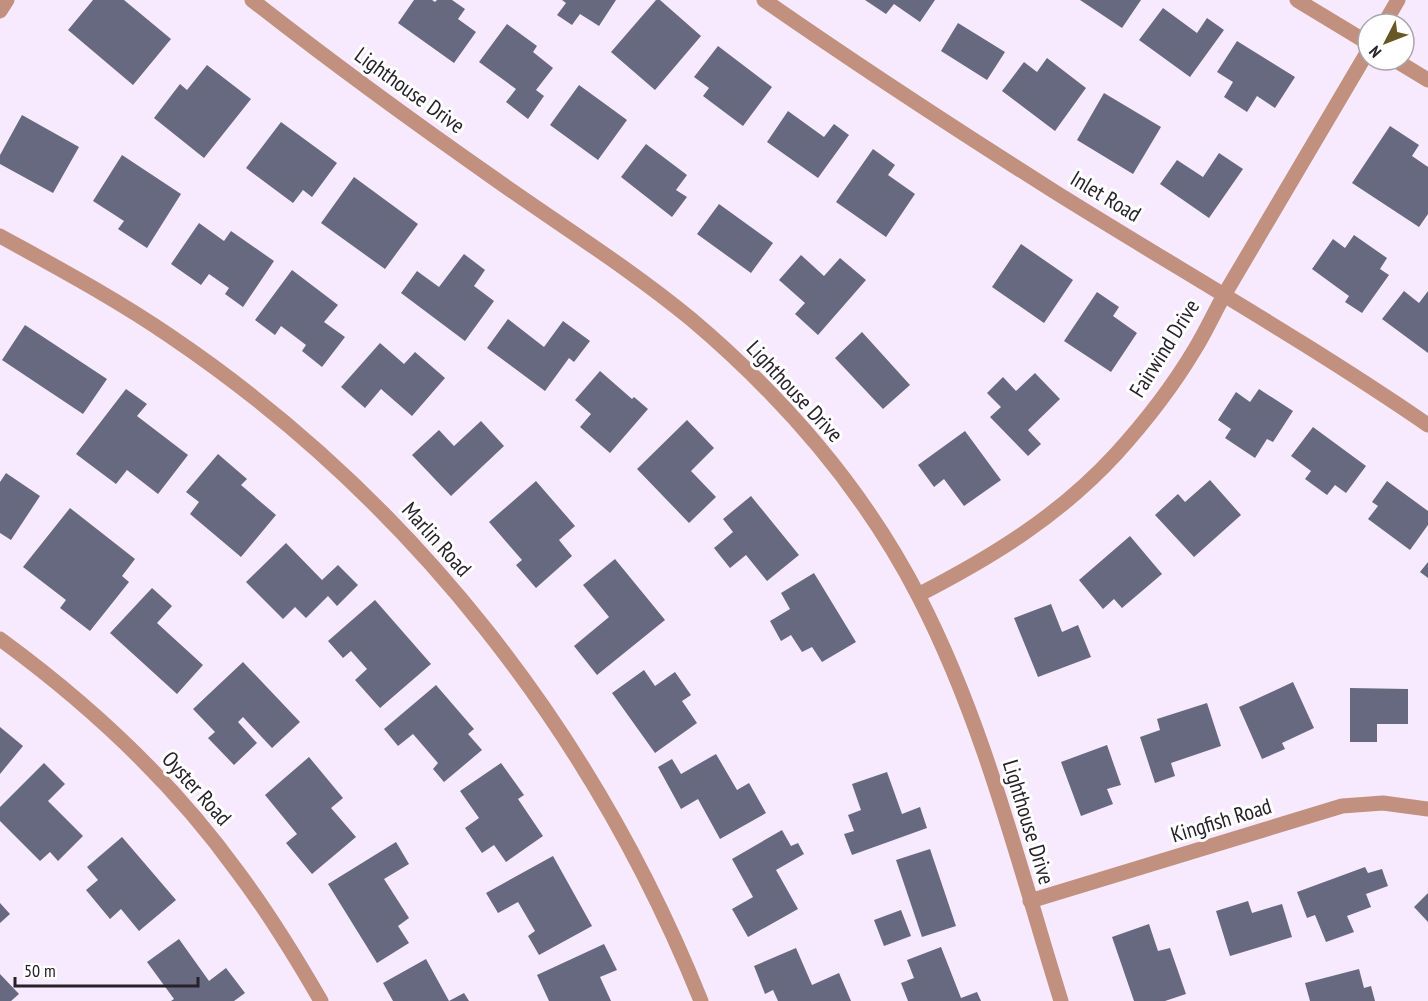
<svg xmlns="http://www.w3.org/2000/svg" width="1428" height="1001" font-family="'PT Sans Narrow',sans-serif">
<rect width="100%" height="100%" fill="#f7eafe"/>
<!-- building -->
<path fill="#676980" d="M93,0H124L171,39L133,85L68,30Z
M414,0H432L435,2L437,0H452L465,9L458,19L476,32L454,63L398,23Z
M562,0H616L599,26L580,14L572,25L557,15L566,3Z
M656,0H660L701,36L655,90L611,52Z
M865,0H935L920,22L894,4L886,14Z
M1080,0H1141L1122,28Z
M1163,8L1197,33L1207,18L1224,30L1190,77L1139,40Z
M958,23L1005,52L987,80L941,51Z
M507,24L537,46L533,52L553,68L536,90L544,96L528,119L506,102L516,89L479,62Z
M1237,41L1295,77L1275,108L1257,96L1247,112L1224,97L1233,82L1217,72Z
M718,46L772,87L743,126L703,96L709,88L694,77Z
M1047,58L1086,88L1055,131L1002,91L1024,62L1037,72Z
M207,65L251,99L204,158L154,118L180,84L187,90Z
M579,85L627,120L598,160L550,125Z
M1104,93L1161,127L1133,174L1077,140Z
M788,111L824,137L834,124L849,135L818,178L767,142Z
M22,115L79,147L53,193L0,164V155Z
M281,122L337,163L312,197L303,190L293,203L246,168Z
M1390,126L1419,145L1412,156L1428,167V214L1419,227L1352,183Z
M646,144L687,175L676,190L687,197L672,217L621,177Z
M873,149L895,165L888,175L915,194L886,237L836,202Z
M1219,153L1243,169L1209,218L1160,184L1177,160L1203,177Z
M122,155L181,194L147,248L118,229L124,221L93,201Z
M354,177L418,224L385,269L321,223Z
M719,204L773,243L751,273L697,234Z
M199,223L224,241L231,231L274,261L243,307L225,294L229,288L209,274L201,285L171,264Z
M1354,235L1387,258L1380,269L1389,275L1362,313L1345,302L1349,296L1312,269L1333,239L1345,248Z
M1021,244L1073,280L1044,323L992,287Z
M464,254L485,270L474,286L494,301L465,341L401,293L417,271L439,287Z
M801,255L824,276L840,258L866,280L818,335L795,314L805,303L779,280Z
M292,270L338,305L324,322L345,337L322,367L302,351L306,345L281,326L275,335L255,320Z
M1404,291L1419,303L1428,291V353L1382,319Z
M1097,292L1119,307L1113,316L1137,333L1111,372L1064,341Z
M508,319L544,347L563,321L590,341L574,362L569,358L545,391L487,348Z
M25,325L107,379L83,414L2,360Z
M862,332L910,385L883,409L835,358Z
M380,343L404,364L415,352L445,378L412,416L381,389L365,408L341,387Z
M600,371L632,399L634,397L648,409L610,453L580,427L591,414L575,400Z
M1035,373L1060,399L1028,430L1041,444L1028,456L990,417L1001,407L987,393L1003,377L1016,391Z
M126,389L147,404L137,416L188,455L158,494L127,470L116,484L76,454Z
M1259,389L1293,411L1273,442L1267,439L1255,458L1225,438L1231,429L1218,420L1236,392L1250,402Z
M687,420L714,448L691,471L716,497L689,523L637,469Z
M481,421L504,446L451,496L412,455L439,430L454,446Z
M1313,427L1366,466L1346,493L1335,485L1327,495L1305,479L1311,471L1291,456Z
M965,431L1001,480L964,506L944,479L934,487L918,465Z
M218,454L247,479L241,485L276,515L241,557L190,514L199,502L186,492Z
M6,473L40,496L11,540L0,533V482Z
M1210,480L1241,515L1194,557L1155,515L1178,494L1185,502Z
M536,481L575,526L559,540L572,556L536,588L516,565L522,560L489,522Z
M1387,481L1428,511V525L1410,550L1368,519L1378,506L1372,502Z
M751,496L799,555L767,581L746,555L730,568L714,548L733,532L723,519Z
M70,508L135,559L122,576L129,582L90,631L60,608L66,600L23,567Z
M1130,536L1162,574L1122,608L1114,599L1103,609L1079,580Z
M286,543L322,580L338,565L358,585L337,606L328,596L306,618L295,607L283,619L246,582Z
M615,559L665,620L597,675L574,646L609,617L583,585Z
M1428,562V578L1420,572Z
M814,573L856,642L822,662L812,647L802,652L791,635L781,641L770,621L790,609L781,593Z
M152,588L172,606L157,623L203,665L177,694L110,633Z
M375,600L431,664L380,708L355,680L367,669L351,651L343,658L328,641Z
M1051,604L1062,632L1078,625L1091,657L1038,677L1014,618Z
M243,662L300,722L272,748L243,717L238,722L257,743L234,765L208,738L215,732L193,709Z
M644,670L655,686L675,672L691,695L682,701L697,723L655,753L612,693Z
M1293,682L1314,728L1282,743L1285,749L1262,759L1239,707Z
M436,685L474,729L468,734L482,750L444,782L433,769L438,763L413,734L398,746L384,729Z
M1350,688L1408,689V724H1377V742H1350Z
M1207,703L1221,746L1171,763L1175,776L1155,783L1140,737L1160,730L1157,719Z
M0,727L23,746L0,774Z
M1107,745L1121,785L1107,789L1113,804L1081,816L1061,762Z
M716,754L737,790L749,783L766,813L720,839L698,799L681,809L658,767L672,759L681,774Z
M309,757L343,798L331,808L356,837L312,874L286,843L297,834L265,795Z
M44,763L65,784L48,801L83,836L58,861L50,852L40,861L0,821V807Z
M501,763L524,795L518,799L543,836L506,862L494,845L482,853L465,828L479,818L460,791Z
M887,772L902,814L920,807L927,828L852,855L844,834L854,831L848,815L861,810L852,784Z
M782,830L791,846L798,843L804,854L776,870L798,909L748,937L732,909L753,897L732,859Z
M122,837L176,900L139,931L121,909L110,919L86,890L98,880L87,867Z
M396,842L409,864L384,879L409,918L398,926L409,943L377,963L328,884Z
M930,849L956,926L922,937L896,860Z
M553,856L592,926L539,955L528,936L535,931L518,902L498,913L486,893Z
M1365,867L1368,873L1382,869L1388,886L1366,894L1371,907L1347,916L1354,932L1326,942L1315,915L1307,918L1297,892Z
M1428,893V922L1414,907Z
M1248,901L1252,913L1282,904L1292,937L1230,956L1216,911Z
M0,903L10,914L0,923Z
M901,910L911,936L884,946L874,920Z
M1149,924L1158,951L1170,948L1186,994L1165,1001H1134L1112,937Z
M179,939L209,981L226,968L245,993L234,1001H171L174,999L147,962Z
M604,944L617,970L600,977L611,1001H549L537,975Z
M941,947L961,998L977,992L981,1001H908L901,983L914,978L907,960Z
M796,948L812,985L839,973L851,1001H778L773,990L765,994L754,966Z
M426,959L449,1001L464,993L469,1001H393L383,983Z
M1359,969L1364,988L1371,986L1375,1001H1310L1305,983Z
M0,974L19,994L11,1001H0Z"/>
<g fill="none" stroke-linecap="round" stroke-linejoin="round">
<!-- minor -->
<path stroke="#c2907f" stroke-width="15" d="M252,0C331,62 412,121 495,179C560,225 629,268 691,319C782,396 864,490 919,597C984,723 1019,866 1061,1001
M764,0C859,66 957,130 1055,192C1180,270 1307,342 1428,425
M1297,0L1368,43
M0,11L7,0
M1384,24L1398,0
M1395,60L1428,80
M0,236C58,268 116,299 170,336C411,499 593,732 701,1001
M918,595C992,557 1059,516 1116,454C1145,422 1173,386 1195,349C1208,328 1217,306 1230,285C1276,207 1322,129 1368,51
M0,639C89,704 172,781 237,871C268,912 295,956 321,1001
M1030,901L1342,806L1383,803L1428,809"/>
</g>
<g text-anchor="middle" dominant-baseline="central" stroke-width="6" stroke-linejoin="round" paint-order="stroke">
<!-- street labels -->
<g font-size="22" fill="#27212a" stroke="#fff">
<text transform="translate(410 90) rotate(36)">Lighthouse Drive</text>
<text transform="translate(1106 196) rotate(31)">Inlet Road</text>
<text transform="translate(1164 348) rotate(-58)">Fairwind Drive</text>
<text transform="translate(795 391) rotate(47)">Lighthouse Drive</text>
<text transform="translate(437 539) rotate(48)">Marlin Road</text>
<text transform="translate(197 788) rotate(48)">Oyster Road</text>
<text transform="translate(1221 820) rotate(-17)">Kingfish Road</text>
<text transform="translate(1029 822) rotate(73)">Lighthouse Drive</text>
</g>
</g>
<!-- north arrow -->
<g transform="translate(1386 42) rotate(228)"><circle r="28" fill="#ffffff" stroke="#a9a6aa" stroke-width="1.5"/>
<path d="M0-4.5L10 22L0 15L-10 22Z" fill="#685825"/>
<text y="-9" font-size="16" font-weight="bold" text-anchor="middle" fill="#27212a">N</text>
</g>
<!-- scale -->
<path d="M15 977v9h183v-9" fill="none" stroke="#27212a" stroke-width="3"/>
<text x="24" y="977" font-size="18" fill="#27212a" stroke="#ffffff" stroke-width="4.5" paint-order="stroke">50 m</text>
</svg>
